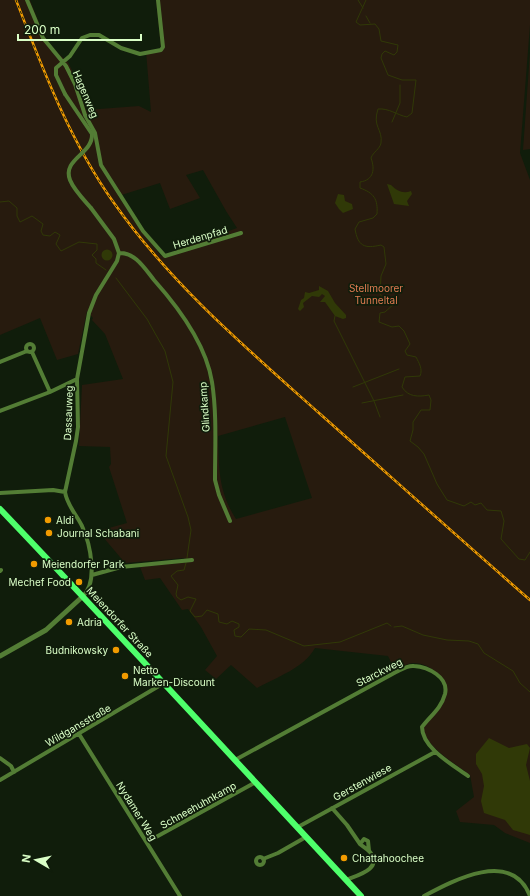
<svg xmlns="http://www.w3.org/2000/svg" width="530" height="896" font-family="Inter,sans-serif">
<rect width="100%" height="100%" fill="#101d0b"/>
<!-- green -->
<path fill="#271b0e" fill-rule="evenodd" d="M0,0H30L44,36L53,49L68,62L77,81L86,110L139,106L151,112L146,51L161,49L156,0H530V25L520,153L530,180V843L505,833L494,825L460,822L456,811L474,797L470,775C456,764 424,746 423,727C429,717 440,712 444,701C452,681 431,662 412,663C406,664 400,668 395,670L388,656L315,648C304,668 277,677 257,688L231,665L216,679L205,670L217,656L201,627L188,609L182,610L160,578L145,580L140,567L186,562L184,558L125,563L98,531L127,523L109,467L111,464L110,447L79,446L82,385L123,379L105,334L92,320L93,318L87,311L78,354L57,360L40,318L0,335ZM203,170L226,211L237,228L161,256L118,196L160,183L170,209L200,198L186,175ZM285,417L312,498L236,519C218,491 219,467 218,436Z
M530,52V149L523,150Z"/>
<!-- water -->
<path fill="#303907" d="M387,184L391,185C397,191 403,194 411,191L412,194L407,201L409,206L394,204Z
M338,194L344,195L345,201L352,204L353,209L343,213L339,209L335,203Z
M101.5 255a5.5 5.5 0 1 1 11 0a5.5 5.5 0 1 1-11 0Z
M319,286L328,291L335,303L346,315V318L343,319L335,316L325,302H320L325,296L322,294L319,297L312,296L303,303L304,307L300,311L298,309L301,300L304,298L305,292L309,293L319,290Z
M489,738L509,748L527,744L530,748L526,765L530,781V835L513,830L505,820L484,813L481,801L484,786L482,774L476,764V754Z"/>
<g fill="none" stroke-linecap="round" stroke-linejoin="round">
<!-- stream -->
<path stroke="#303907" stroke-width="1" d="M358,0L363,8
M366,0L356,22L360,25L375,24L379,29L381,41L398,45L397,52L394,55L385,51L382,54L381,58L388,75L402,80H416L412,113L407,117C397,115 389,108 378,109C372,127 383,129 381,143C380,149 373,152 371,158C375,169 374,180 360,182V188C374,193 378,199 377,214L373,218L359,222L355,229C358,246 364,249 381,245L384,247L386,264L381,276L380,294L383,298H395L396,302L385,312L380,313L379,322L392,327L399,326L404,331L410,344L405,351L407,355L416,357C419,363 423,369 420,376L405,377L402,387C408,397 418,397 429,395L431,400L430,410H421L413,422V430L410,441L418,447L424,454L437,484L447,500L464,506L471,502L475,505L481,503L487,510L501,511L504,521L501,539L519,559L525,560L530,552
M366,16L370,23
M392,122L400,103V85
M0,202L9,201L17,208V216L20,222L32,216L43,224L41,231L43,235L50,236L55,232L60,235L56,244L61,251L79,242L97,244V250L92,255L96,259V263L106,270
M116,278L147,319L165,351L173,382L166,456L188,517L191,530L187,558
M335,316L334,321L374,401L380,417
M353,387L399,369
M362,403L403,395
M186,563L184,570L177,571L171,576L178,585L176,594L177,597L181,600L188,597L196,599L190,611L195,617L202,616L207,610L218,614L219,622L227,624L232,621L239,624V627L234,630L235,636L241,637L249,629L266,630L304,646L340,642L387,623L391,626
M394,627L402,626L423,635L447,640L469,641L478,644L484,653L513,671L520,683L530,692"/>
<!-- minor -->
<path stroke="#537d35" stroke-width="4" d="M27,0L43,38L66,66L75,84L85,115L95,133L101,165L143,231L165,256L241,233
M65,94L56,75V68L70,56L82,38L90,35H99L121,48L140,54L161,50L163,47L158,0
M91,208L114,239L119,253
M119,253C135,252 145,269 154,280C179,308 206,344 212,382C217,414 215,448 215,480L219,495L230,521
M26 348a4 4 0 1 1 8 0a4 4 0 1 1-8 0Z
M32,352L50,392
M0,362L27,351
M0,411L50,392L77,379
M0,493L53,490L65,492
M0,571L1,570
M92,575L121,567L192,560
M82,597C99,583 90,543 82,526C76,514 67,505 65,492L76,441L78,427L77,379L89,313L96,295L117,261L119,253
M79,734L180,896
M0,758L11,766L14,772
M235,760L396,672C402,669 408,665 414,666C428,667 449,677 445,694C441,709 430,716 422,727C422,748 453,765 468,776
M0,780L164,683
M332,808L347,825L360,844
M298,827L435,752
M147,842L256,782
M256 861a4 4 0 1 1 8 0a4 4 0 1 1-8 0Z
M263,859L278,853L306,837
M346,880C358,875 383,869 370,852C367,849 362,846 360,844L364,839L368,841L369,851
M424,896C454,880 512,849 530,896"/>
<!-- tertiary -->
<path stroke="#537d35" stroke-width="5" d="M0,656L46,630L82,597"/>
<!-- primary -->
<path stroke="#4eff6b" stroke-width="6" d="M0,509C122,637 241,767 361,896"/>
<defs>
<path id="rail" d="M16,0C43,70 70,141 114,203C171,284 245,347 319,413C389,475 459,538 530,600"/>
</defs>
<!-- rail casing -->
<use href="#rail" stroke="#f29b00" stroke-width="2.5"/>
<!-- rail -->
<use href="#rail" stroke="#101d0b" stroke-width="1" stroke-dasharray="3" stroke-linecap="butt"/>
<!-- minor-bridge -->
<path stroke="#537d35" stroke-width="4" d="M65,94L92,134C93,154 62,159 70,180C74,190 84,200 91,208"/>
</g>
<!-- markers -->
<g fill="#f29b00" stroke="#101d0b" stroke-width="1.5">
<circle cx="48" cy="520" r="4"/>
<circle cx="49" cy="533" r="4"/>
<circle cx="34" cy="564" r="4"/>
<circle cx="79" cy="582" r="4"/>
<circle cx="69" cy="622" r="4"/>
<circle cx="116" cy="650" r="4"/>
<circle cx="125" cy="676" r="4"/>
<circle cx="344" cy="858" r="4"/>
</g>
<g text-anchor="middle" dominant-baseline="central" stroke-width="3.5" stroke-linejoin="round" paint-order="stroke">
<!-- street labels -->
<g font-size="10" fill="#daffc7" stroke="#101d0b">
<text transform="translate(86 94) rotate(67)">Hagenweg</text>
<text transform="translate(200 237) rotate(-17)">Herdenpfad</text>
<text transform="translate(204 407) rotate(-94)">Glindkamp</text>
<text transform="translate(68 413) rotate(-88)">Dassauweg</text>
<text transform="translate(120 622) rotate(47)">Meiendorfer Straße</text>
<text transform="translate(379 672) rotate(-27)">Starckweg</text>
<text transform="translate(78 725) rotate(-30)">Wildgansstraße</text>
<text transform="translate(362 782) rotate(-29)">Gerstenwiese</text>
<text transform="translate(198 805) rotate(-29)">Schneehuhnkamp</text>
<text transform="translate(137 811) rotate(58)">Nydamer Weg</text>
</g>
<!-- park labels -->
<g font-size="10" fill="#e07b52" stroke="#101d0b">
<text x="376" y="288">Stellmoorer<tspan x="376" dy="12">Tunneltal</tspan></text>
</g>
<!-- poi labels -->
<g font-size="10" fill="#daffc7" stroke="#101d0b" text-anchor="start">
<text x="56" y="520">Aldi</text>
<text x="57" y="533">Journal Schabani</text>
<text x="42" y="564">Meiendorfer Park</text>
<text x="71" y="582" text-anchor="end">Mechef Food</text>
<text x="77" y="622">Adria</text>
<text x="108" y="650" text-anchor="end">Budnikowsky</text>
<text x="133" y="670">Netto<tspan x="133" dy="12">Marken-Discount</tspan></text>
<text x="352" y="858">Chattahoochee</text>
</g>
</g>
<!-- north arrow -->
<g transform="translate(36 860) rotate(279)" stroke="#101d0b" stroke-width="3" paint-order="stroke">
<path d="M0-3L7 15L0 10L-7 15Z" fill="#daffc7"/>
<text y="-6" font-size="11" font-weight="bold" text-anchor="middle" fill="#daffc7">N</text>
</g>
<!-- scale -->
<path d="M18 34v6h123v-6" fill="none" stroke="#daffc7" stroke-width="2"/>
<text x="24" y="34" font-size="12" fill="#daffc7" stroke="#101d0b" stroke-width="3" paint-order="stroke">200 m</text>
</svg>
